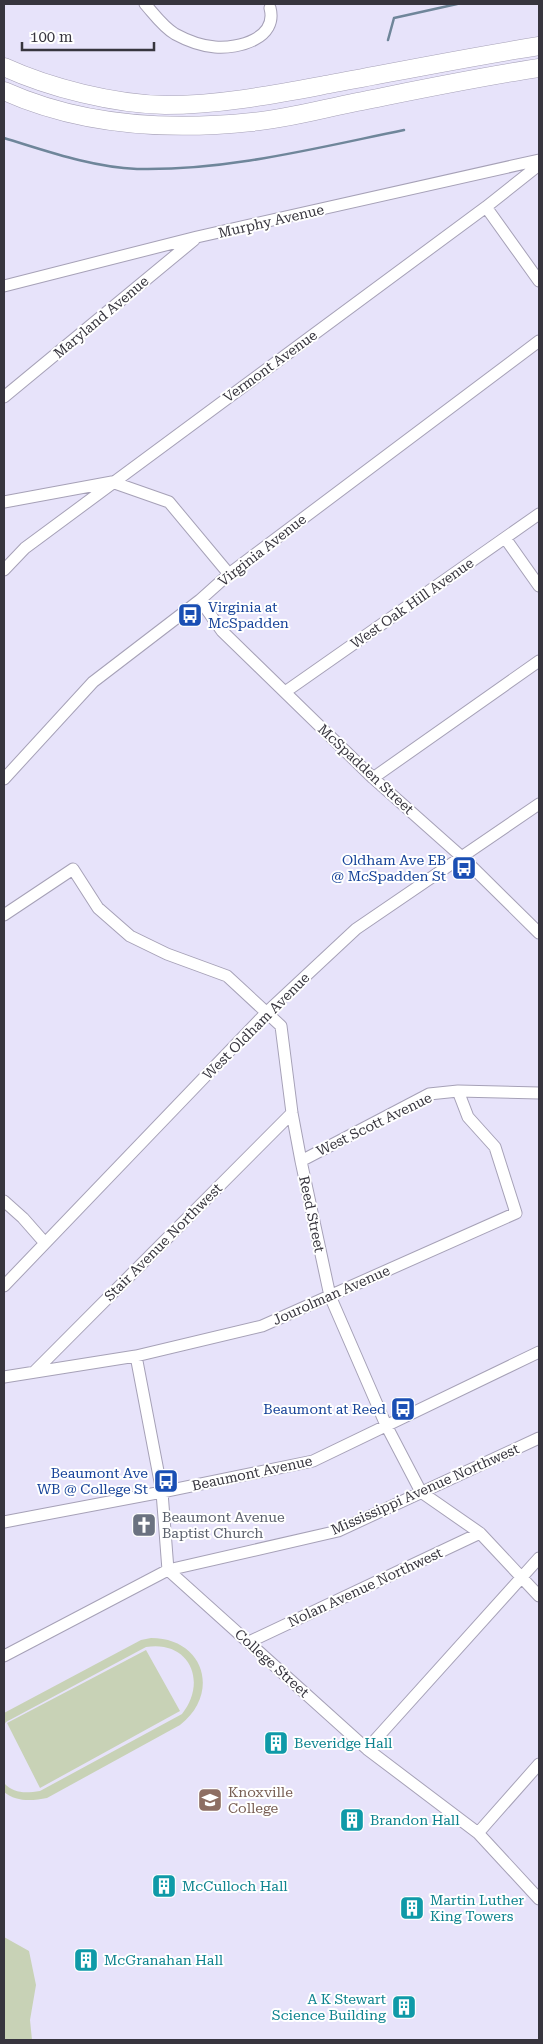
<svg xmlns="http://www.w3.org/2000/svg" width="543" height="2044" font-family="'Roboto Serif',serif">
<rect width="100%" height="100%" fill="#e7e3fa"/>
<!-- green -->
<path fill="#c8d2b6" d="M151,1638C204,1638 221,1693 180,1725L47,1798C32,1801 16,1802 4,1792V1783C14,1794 26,1793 40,1791L182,1714C208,1681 189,1640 146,1647L6,1722L4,1725V1713L141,1640Z
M146,1650L180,1711L40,1788L7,1723Z
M4,1937L29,1951L36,1985L30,2020L32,2040H4Z"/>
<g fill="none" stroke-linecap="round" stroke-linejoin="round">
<!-- stream -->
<path stroke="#6f869a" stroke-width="2.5" d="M388,40L394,18L457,4
M4,138C47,151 91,167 137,169C227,171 316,148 404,130"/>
<defs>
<path id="minor" d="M145,4C154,14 163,27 175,34C186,40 202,46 215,47C239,49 278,38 270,8
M486,207L539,281
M4,286L197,237L539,160
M4,397L194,240
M4,502L112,482L169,502L229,574
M505,538L539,586
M4,570L25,548L486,207L539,165
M200,600L222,631L373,778L463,858L539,933
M285,692L539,514
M373,778L539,661
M4,779L93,682L200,600L229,574L539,341
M4,915L73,869L98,908L130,936L167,954L227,976L281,1026L292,1113L301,1161L330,1296L386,1425L421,1492L480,1533L539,1596
M301,1161L429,1094L458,1091L539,1093
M4,1201L23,1218L45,1243
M4,1286L267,1012L356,929L539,804
M136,1356L162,1492L168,1570L367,1749L478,1833L539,1899
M35,1371L292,1113
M4,1377L136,1356L262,1326L516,1213L495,1147L468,1117L458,1091
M4,1522L162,1492L313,1461L539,1352
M249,1642L480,1533
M4,1656L168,1570L338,1531L539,1438
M367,1749L539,1558
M478,1833L539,1764"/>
<path id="highway" d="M4,67C50,88 114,104 165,105C221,105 276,94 330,84C400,71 469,57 539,46
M4,91C82,126 168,131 252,122C287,119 322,109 357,102C417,90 478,77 539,68"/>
</defs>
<!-- minor casing -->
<use href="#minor" stroke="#a6a1b7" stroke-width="13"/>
<!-- highway casing -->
<use href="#highway" stroke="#a6a1b7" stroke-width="19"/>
<!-- minor -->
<use href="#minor" stroke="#fff" stroke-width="11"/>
<!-- highway -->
<use href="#highway" stroke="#fff" stroke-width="18"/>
</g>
<!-- icons -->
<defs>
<symbol id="bus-square" viewBox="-11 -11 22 22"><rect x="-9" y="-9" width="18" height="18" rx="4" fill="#1a4fb4" stroke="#fff"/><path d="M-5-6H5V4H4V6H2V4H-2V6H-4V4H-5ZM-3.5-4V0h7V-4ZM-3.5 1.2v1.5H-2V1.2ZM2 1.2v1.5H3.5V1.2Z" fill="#fff"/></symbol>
<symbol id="church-square" viewBox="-11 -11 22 22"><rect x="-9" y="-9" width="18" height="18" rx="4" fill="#6b7280" stroke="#fff"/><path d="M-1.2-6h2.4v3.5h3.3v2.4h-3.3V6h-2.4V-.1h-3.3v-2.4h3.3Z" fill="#fff"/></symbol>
<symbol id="building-square" viewBox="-11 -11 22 22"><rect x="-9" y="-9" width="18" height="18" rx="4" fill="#0f9aa8" stroke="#fff"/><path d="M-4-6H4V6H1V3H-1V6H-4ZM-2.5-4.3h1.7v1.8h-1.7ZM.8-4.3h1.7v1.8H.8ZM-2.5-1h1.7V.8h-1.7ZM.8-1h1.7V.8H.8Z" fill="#fff"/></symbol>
<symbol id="university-square" viewBox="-11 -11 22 22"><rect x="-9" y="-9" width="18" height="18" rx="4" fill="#8d6e63" stroke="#fff"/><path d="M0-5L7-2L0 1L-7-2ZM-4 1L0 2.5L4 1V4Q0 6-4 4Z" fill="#fff"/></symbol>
</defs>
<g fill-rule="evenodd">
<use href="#bus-square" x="176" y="601" width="28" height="28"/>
<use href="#bus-square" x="450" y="854" width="28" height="28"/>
<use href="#bus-square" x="389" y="1395" width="28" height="28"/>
<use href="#bus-square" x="152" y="1467" width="28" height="28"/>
<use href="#church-square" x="130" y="1511" width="28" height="28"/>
<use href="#building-square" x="262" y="1729" width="28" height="28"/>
<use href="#university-square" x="196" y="1786" width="28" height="28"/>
<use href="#building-square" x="338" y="1806" width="28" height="28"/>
<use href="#building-square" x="150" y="1872" width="28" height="28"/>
<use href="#building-square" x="398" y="1894" width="28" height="28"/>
<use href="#building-square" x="72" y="1946" width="28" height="28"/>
<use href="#building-square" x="390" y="1993" width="28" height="28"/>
</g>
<g text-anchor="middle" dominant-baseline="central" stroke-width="4" stroke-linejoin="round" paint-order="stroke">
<!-- street labels -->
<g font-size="14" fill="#37353e" stroke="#fff">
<text transform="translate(271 221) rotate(-13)">Murphy Avenue</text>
<text transform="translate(101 317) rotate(-40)">Maryland Avenue</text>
<text transform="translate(270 366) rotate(-36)">Vermont Avenue</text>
<text transform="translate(262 550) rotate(-38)">Virginia Avenue</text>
<text transform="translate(412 603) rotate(-35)">West Oak Hill Avenue</text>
<text transform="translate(366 769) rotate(43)">McSpadden Street</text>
<text transform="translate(256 1026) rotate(-45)">West Oldham Avenue</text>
<text transform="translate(374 1124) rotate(-26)">West Scott Avenue</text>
<text transform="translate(312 1214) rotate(78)">Reed Street</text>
<text transform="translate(163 1242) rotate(-45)">Stair Avenue Northwest</text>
<text transform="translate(331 1295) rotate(-24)">Jourolman Avenue</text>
<text transform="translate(252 1473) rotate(-12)">Beaumont Avenue</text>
<text transform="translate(425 1489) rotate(-24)">Mississippi Avenue Northwest</text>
<text transform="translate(365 1587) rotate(-25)">Nolan Avenue Northwest</text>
<text transform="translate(272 1663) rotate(42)">College Street</text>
</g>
<!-- transit labels -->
<g font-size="14" fill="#164399" stroke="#fff" text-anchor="end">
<text x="208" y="607" text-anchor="start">Virginia at<tspan x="208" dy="16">McSpadden</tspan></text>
<text x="446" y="860">Oldham Ave EB<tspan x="446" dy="16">@ McSpadden St</tspan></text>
<text x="386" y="1409">Beaumont at Reed</text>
<text x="148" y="1473">Beaumont Ave<tspan x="148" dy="16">WB @ College St</tspan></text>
</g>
<!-- worship labels -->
<g font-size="14" fill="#5b616d" stroke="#fff" text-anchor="start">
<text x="162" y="1517">Beaumont Avenue<tspan x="162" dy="16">Baptist Church</tspan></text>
</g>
<!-- culture labels -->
<g font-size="14" fill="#0d838f" stroke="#fff" text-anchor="start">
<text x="294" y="1743">Beveridge Hall</text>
<text x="370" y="1820">Brandon Hall</text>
<text x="182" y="1886">McCulloch Hall</text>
<text x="430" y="1900">Martin Luther<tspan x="430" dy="16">King Towers</tspan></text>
<text x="104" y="1960">McGranahan Hall</text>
<text x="386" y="1999" text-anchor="end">A K Stewart<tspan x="386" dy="16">Science Building</tspan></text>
</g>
<!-- education labels -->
<g font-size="14" fill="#785e54" stroke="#fff" text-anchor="start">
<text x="228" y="1792">Knoxville<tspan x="228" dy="16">College</tspan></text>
</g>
</g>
<!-- border -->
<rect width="543" height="2044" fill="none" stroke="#37353e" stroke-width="10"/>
<!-- scale -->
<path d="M22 42v8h132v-8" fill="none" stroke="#37353e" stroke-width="2.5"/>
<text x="30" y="42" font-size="15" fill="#37353e" stroke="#ffffff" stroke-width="4" paint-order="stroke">100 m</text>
</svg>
